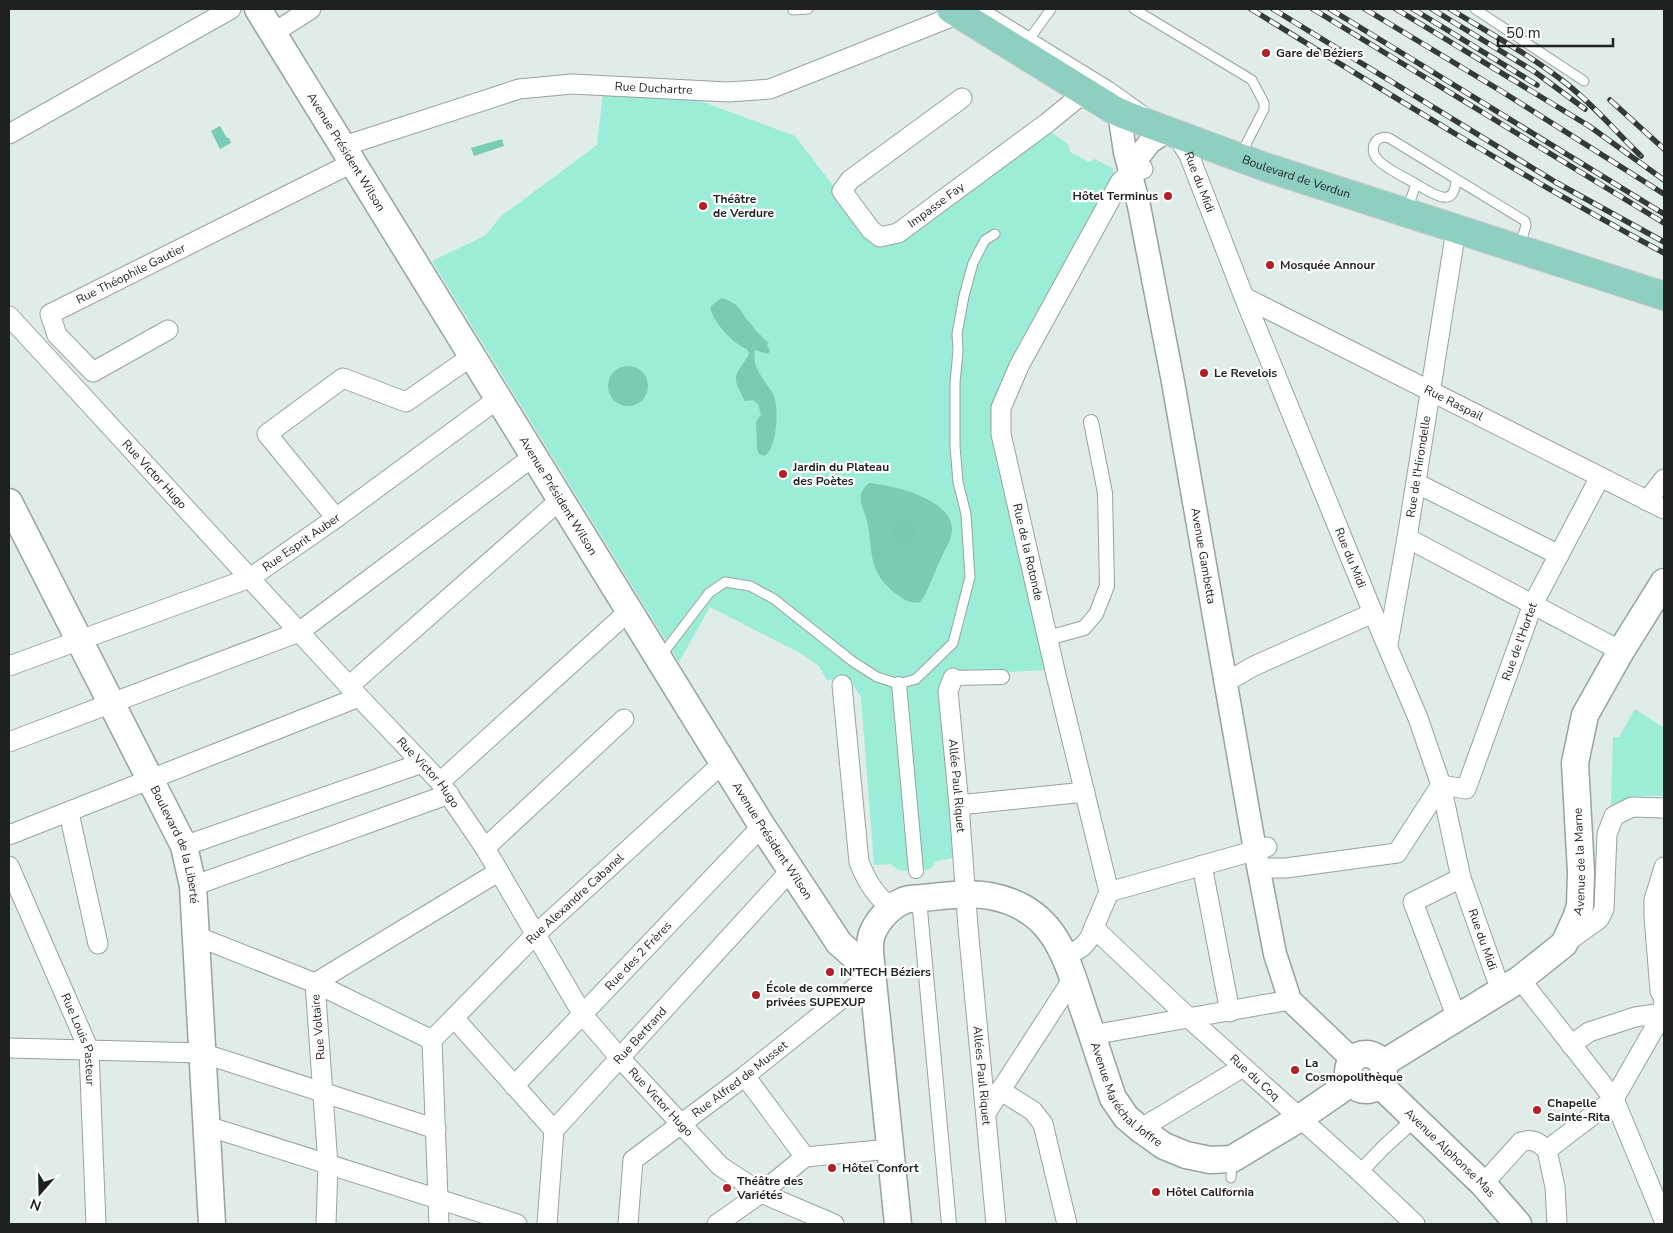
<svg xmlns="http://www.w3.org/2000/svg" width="1673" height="1233" font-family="'Nunito Sans',sans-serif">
<rect width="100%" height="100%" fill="#dfece8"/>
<!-- green -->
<path fill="#9cedd7" d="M603,93L698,100L795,136L867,230L883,243L1047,129L1069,145L1070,152L1089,162L1095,159L1112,168L1115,177L1014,357L995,396L990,417L1048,670L961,674L938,688L954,858L936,861L932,867L927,870L907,871L898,870L891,864L874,865L861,697L849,679L827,680L819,666L800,653L710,607L679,662L432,261L486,235L500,217L597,145Z
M1635,709L1664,728V796C1641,796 1632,795 1611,806L1613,737H1619Z"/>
<!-- forest -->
<path fill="#77c9b4" d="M891 532a13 13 0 1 1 26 0a13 13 0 1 1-26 0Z"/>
<!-- water -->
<path fill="#79cbb5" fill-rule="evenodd" d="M220,126L227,138H229L231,143L220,149L211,131Z
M502,139L504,146L474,156L471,148Z
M721,298C741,304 738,309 750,323C755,330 762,337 769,343L767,345L770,351L768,354L754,350C755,355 754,361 756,366C760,377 769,386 774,396C779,409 777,448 765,456L759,454L757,449L756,422L761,414L758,404L753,400L745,401C730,373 735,378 749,354L747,349C733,344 713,322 710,307Z
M608 386a20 20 0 1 1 40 0a20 20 0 1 1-40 0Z
M869,483C892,485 954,499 952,531C951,540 946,548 942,556C936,569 931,582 925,595L920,602C908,604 904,599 895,593C869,572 873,557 868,526C866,510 852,497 869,483ZM905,519L914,524C923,543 898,555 891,533L895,523Z"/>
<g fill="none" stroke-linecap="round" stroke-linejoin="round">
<defs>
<path id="service" d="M984,9L1109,86L1144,111
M1134,9L1252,80L1264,103V109L1241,154
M1475,9L1584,81
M793,10L808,9
M1030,38L1051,9
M1416,184C1432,193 1455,211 1456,179
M1407,210L1416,184C1406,178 1385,168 1378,160C1368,150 1375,134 1389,138L1525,221L1526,226L1519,247
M661,656L709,593L725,582L750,586L774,599L852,661L877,677L899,684L916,679L953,643L970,577L966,514L958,482L955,446V383L958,351L957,334L964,296L973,263L985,240L995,234
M1231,1178L1232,1162"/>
<path id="pedestrian" d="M1048,638L1084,628L1096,614L1107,586L1105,493L1091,422
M953,678L1002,677
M899,684L916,871
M919,899L949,1224
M1360,1172L1384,1147L1416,1118"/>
<g id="minor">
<path d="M273,33L311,9"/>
<path id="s1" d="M962,98L850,180L842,191L871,230L880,237L898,233L1047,123L1085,92"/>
<path id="s2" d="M1175,133L1189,155L1244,297L1373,613L1418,718L1441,785L1461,878L1496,977L1503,990"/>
<path d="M9,134L231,9"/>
<path id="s3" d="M344,146L519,89L572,84L728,92L770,89L959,14"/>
<path id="s4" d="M1244,297L1664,509"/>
<path id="s5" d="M9,316L359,697L440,782L485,848L583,1015L619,1057L720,1166L761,1193L834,1224"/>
<path id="s6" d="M168,330L93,372L57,335L50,314L354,162"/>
<path d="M1416,483L1559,555"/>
<path d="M1647,501L1664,479"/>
<path d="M336,518L267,434L343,378L406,402L472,356"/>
<path d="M1407,538L1621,651"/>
<path id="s7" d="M1388,644L1407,538L1456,230"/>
<path id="s8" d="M9,666L250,578L336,518L499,398"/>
<path id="s9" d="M953,678L948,691L959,805L968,927L996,1224"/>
<path d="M1226,682L1254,666L1373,613"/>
<path d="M842,685L859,862C866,880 876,897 892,908"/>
<path d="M349,686L560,500"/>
<path d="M9,742L299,632L534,456"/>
<path d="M440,782L629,611"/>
<path id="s10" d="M1441,785L1466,789L1533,604L1600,477"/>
<path d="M959,805L1085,792"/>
<path d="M69,813L98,944"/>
<path d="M9,835L359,697"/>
<path d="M184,846L422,763"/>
<path d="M485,848L624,719"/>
<path d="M1202,865L1230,1012"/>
<path id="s11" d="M9,866L89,1050L96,1224"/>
<path d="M1269,868H1286L1397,853L1441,785"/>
<path d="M193,886L449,794"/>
<path d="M1109,892L1267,847"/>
<path id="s12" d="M1095,929L1190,1019L1360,1172L1415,1224"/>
<path d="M196,936L315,983L432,1040"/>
<path d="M1564,944L1599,919L1604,909L1607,834L1614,816L1632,807L1664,808"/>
<path d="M1066,957L1082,947L1089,939L1109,892L1056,675L1001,434V408L1019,366L1120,182L1131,172L1143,169"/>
<path d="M1520,979L1614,1099L1664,1220"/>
<path d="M454,1018L554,1130"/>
<path d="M1457,1018L1413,902L1461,878"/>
<path d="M1092,1035L1290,1000"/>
<path id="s13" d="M432,1040L535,935L724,762"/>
<path d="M432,1040L439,1224"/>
<path d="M1571,1045L1589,1032L1635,1017L1663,1013"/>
<path d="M9,1048L202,1053L436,1129"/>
<path d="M745,1076L805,1157"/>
<path id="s14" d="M514,1086L762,826"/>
<path d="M1000,1090L1033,1111L1043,1124L1067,1224"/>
<path d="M986,1113L1074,977"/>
<path d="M207,1126L517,1224"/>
<path d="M1140,1129L1243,1067"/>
<path d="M1483,1184L1521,1142C1533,1138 1538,1142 1547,1150"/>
<path d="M326,1224L328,1165L315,983L498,872"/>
<path id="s15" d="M547,1224L554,1130L791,870"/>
<path id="s16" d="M628,1224L633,1160L745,1076L871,975"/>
<path d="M717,1224L761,1193L805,1157L890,1149"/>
<path d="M1557,1224L1555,1187L1547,1150L1614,1099L1663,1013L1664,998L1660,991L1654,916V900L1664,867"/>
</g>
<g id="tertiary">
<path id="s17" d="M1119,112L1125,152L1139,206L1173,382L1255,850L1275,954L1290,1000L1353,1060"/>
<path d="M1140,155L1150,142L1168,130"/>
</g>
<g id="secondary">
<path id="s18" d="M258,9L762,826L839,943L856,958L871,975"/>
<path id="s19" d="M9,502L184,846L193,886L212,1224"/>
<circle cx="1366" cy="1072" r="18"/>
<path id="s20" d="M1382,1064L1520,979L1564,944L1576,918L1580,906L1581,872L1575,763L1585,715L1621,651L1664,582"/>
<path id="s21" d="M1379,1084L1483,1184L1518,1224"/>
<path id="s22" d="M898,1224L870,952C870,947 870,939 872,934C877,921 890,906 903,901C908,898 916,899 922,898C944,896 967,892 990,896C1055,908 1066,957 1084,1011C1094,1040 1103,1069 1113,1098L1126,1117L1140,1129L1164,1146L1186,1155L1210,1160L1232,1159L1300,1118L1352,1082"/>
</g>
<g id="primary">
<path id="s23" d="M951,9L1114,110L1125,115L1265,167L1664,296"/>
</g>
</defs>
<!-- service casing -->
<use href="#service" stroke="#96a39f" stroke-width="11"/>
<!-- pedestrian casing -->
<use href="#pedestrian" stroke="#96a39f" stroke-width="16"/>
<!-- minor casing -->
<use href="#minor" stroke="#96a39f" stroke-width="21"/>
<!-- tertiary casing -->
<use href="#tertiary" stroke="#96a39f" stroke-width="25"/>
<!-- secondary casing -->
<use href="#secondary" stroke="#96a39f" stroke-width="29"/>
<!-- primary casing -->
<use href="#primary" stroke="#c9cac9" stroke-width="30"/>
<!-- service -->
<use href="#service" stroke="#fff" stroke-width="9"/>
<!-- pedestrian -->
<use href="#pedestrian" stroke="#fff" stroke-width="14"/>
<!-- minor -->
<use href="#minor" stroke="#fff" stroke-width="19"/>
<!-- tertiary -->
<use href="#tertiary" stroke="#fff" stroke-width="22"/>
<!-- secondary -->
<use href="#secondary" stroke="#fff" stroke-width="26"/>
<!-- primary -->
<use href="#primary" stroke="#8ecfc1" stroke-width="28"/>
<defs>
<path id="rail" d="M1251,9C1387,93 1523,177 1664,253
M1273,9L1557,183L1664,242
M1313,9L1664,223
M1330,9L1664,214
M1365,9L1501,91L1664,194
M1396,9L1589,126L1664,180
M1413,9L1537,85
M1432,9L1535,72L1585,109
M1450,9C1488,32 1528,54 1563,81C1592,103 1615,131 1641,156
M1610,100L1664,149"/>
</defs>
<!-- rail casing -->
<use href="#rail" stroke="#343a38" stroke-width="5.5"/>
<!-- rail -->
<use href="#rail" stroke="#fff" stroke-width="4" stroke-dasharray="11" stroke-linecap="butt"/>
</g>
<!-- markers -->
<g fill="#b22026" stroke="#fff" stroke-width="2">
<circle cx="1266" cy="53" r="5"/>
<circle cx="1168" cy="196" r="5"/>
<circle cx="703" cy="206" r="5"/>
<circle cx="1270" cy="265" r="5"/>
<circle cx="1204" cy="373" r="5"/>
<circle cx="783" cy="474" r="5"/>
<circle cx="830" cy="972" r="5"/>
<circle cx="756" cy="995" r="5"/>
<circle cx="1295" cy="1070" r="5"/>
<circle cx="1537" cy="1110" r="5"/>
<circle cx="832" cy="1168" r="5"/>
<circle cx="727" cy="1188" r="5"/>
<circle cx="1156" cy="1192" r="5"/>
</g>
<g text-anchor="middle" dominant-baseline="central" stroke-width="4.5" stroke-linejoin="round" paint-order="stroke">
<!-- poi labels -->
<g font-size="12" font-weight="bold" fill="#1d2220" stroke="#fff" text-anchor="start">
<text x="1276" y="53">Gare de Béziers</text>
<text x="1158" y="196" text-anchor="end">Hôtel Terminus</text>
<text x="713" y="199">Théâtre<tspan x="713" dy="14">de Verdure</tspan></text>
<text x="1280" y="265">Mosquée Annour</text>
<text x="1214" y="373">Le Revelois</text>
<text x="793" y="467">Jardin du Plateau<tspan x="793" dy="14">des Poètes</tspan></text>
<text x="840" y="972">IN'TECH Béziers</text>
<text x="766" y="988">École de commerce<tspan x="766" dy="14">privées SUPEXUP</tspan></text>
<text x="1305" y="1063">La<tspan x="1305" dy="14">Cosmopolithèque</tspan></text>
<text x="1547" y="1103">Chapelle<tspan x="1547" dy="14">Sainte-Rita</tspan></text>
<text x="842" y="1168">Hôtel Confort</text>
<text x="737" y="1181">Théâtre des<tspan x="737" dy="14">Variétés</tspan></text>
<text x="1166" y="1192">Hôtel California</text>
</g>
<!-- street labels -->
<g font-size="12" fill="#1d2220" stroke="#fff">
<text stroke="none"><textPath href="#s3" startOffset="319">Rue Duchartre</textPath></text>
<text stroke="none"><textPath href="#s18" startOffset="168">Avenue Président Wilson</textPath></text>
<text stroke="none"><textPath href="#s23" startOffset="386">Boulevard de Verdun</textPath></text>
<text stroke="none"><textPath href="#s2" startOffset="55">Rue du Midi</textPath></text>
<text stroke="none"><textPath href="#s1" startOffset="278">Impasse Fay</textPath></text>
<text stroke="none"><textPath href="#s6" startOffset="250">Rue Théophile Gautier</textPath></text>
<text stroke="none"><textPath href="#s4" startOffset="235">Rue Raspail</textPath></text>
<text stroke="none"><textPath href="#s7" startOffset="180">Rue de l'Hirondelle</textPath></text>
<text stroke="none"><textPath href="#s5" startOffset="215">Rue Victor Hugo</textPath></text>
<text stroke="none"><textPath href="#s18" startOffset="572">Avenue Président Wilson</textPath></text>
<text stroke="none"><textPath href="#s8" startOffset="319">Rue Esprit Auber</textPath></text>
<text transform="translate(1028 552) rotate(77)">Rue de la Rotonde</text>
<text stroke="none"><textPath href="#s17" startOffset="452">Avenue Gambetta</textPath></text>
<text stroke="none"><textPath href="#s2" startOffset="460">Rue du Midi</textPath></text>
<text stroke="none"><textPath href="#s10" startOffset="182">Rue de l'Hortet</textPath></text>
<text stroke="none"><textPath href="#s5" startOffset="620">Rue Victor Hugo</textPath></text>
<text stroke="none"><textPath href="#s9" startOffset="109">Allée Paul Riquet</textPath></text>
<text stroke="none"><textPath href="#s18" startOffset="978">Avenue Président Wilson</textPath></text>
<text stroke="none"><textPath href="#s19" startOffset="382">Boulevard de la Liberté</textPath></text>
<text stroke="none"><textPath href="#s20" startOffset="304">Avenue de la Marne</textPath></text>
<text stroke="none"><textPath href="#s13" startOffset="201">Rue Alexandre Cabanel</textPath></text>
<text stroke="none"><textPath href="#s2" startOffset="865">Rue du Midi</textPath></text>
<text stroke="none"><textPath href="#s14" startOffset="180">Rue des 2 Frères</textPath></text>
<text transform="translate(318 1027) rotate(-95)">Rue Voltaire</text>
<text stroke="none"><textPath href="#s15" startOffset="222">Rue Bertrand</textPath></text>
<text stroke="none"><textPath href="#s11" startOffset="188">Rue Louis Pasteur</textPath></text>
<text stroke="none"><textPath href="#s9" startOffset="400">Allées Paul Riquet</textPath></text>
<text stroke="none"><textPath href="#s12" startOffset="218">Rue du Coq</textPath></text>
<text stroke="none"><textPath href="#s16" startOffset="198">Rue Alfred de Musset</textPath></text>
<text stroke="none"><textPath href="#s22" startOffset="680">Avenue Maréchal Joffre</textPath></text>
<text stroke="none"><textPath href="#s5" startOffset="1025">Rue Victor Hugo</textPath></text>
<text stroke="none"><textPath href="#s21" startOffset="99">Avenue Alphonse Mas</textPath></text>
</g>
</g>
<!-- border -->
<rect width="1673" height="1233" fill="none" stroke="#1d2220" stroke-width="20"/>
<!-- north arrow -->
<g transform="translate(40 1193) rotate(200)" stroke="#ffffff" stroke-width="4" paint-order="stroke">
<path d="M0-4L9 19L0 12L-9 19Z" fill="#1d2220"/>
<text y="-8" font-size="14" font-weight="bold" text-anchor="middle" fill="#1d2220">N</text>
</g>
<!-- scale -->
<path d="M1498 38v8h115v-8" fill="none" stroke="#1d2220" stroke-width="2.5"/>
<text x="1506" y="38" font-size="15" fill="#1d2220" stroke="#ffffff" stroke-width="4" paint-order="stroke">50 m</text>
</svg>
